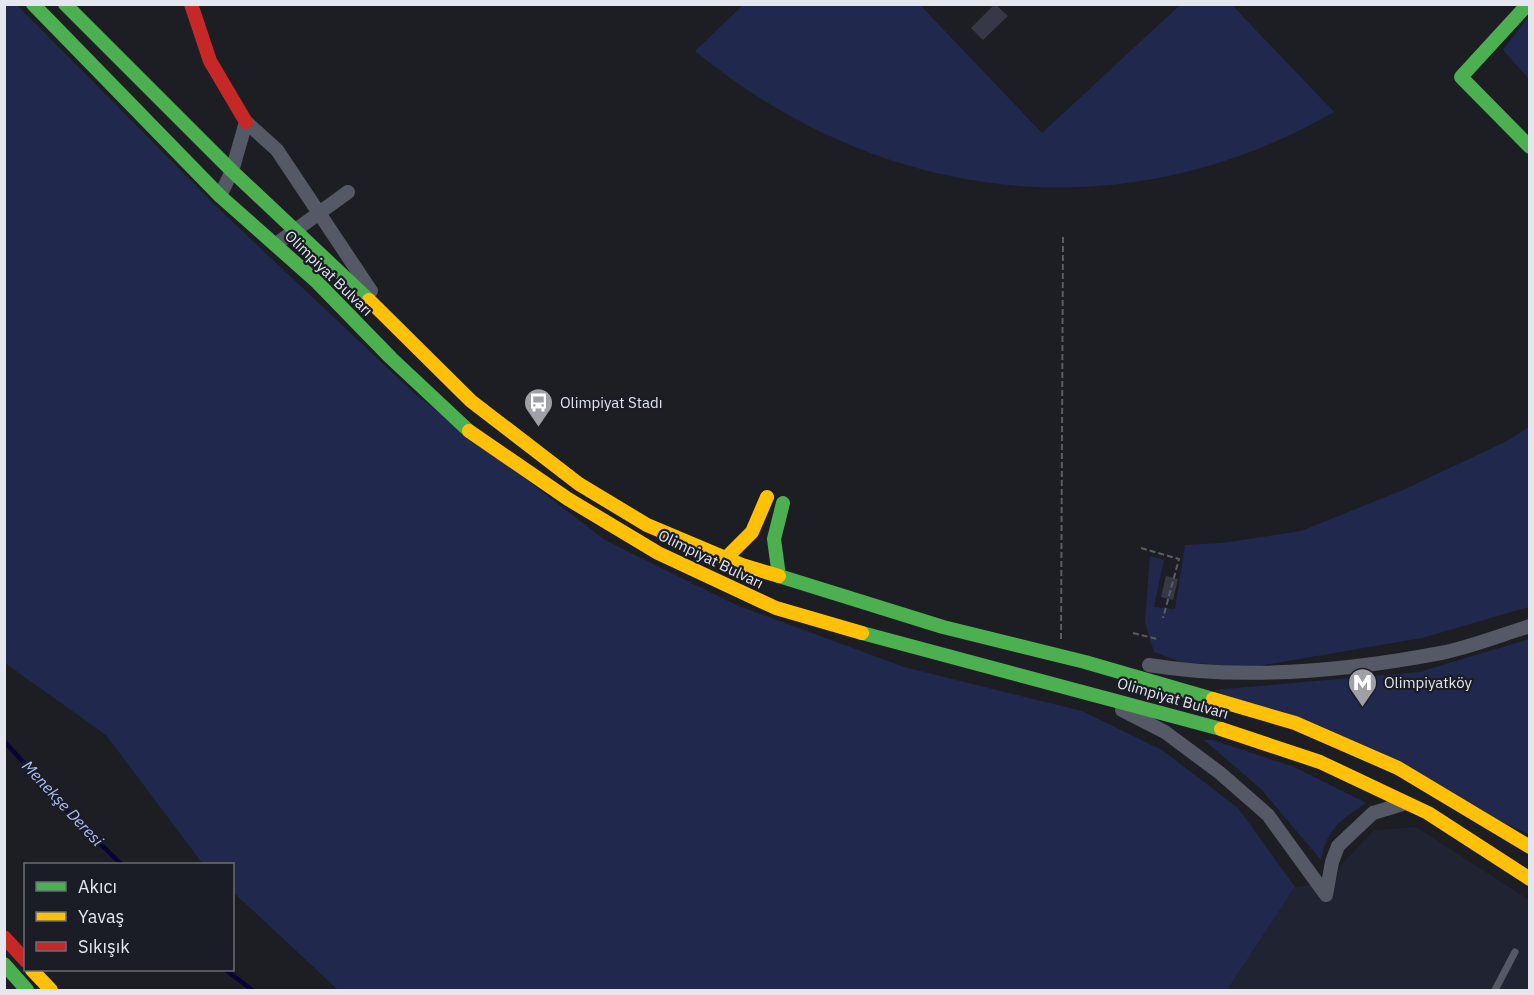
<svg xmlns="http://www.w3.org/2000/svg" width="1534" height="995" font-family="'IBM Plex Sans',sans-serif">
<rect width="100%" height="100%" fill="#1d1e23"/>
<!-- built -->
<path fill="#202332" d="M1416,827L1529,900V990H1227L1295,887L1336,882L1341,865L1374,830Z"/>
<!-- green -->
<path fill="#21284d" d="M16,4L219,209L415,394L605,540L736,605L904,667L1082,711L1162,750L1238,808L1295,887L1227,990H338L233,892L232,864H203L106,735L5,663L4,5Z
M744,4L920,5L1042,133L1180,5H1232L1334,112C1122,234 881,204 695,51Z
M1529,16V79L1503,50Z
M1529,427V607L1422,638L1252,667L1181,662L1154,652L1145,622L1150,556L1164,560L1154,607L1175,609L1185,545L1222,543L1301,531L1403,490L1507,441Z
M1529,639V834L1214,690L1419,672Z
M1204,740H1213L1294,767L1366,803C1341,820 1327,828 1321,860L1261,789Z"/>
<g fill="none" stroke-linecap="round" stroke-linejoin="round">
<!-- stream -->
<path stroke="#070332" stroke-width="4.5" d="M4,741L72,816L121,864
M226,970L252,990"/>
</g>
<!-- building -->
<path fill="#363846" d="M995,4L1008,16L983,40L971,28Z
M1166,576L1178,579L1173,600L1161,597Z"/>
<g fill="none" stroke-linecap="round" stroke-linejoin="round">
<!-- path -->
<path stroke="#5a5c66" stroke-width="2" stroke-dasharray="6 3" stroke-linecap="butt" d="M1141,548L1179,559L1163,618
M1133,633L1157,639
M1061,639L1063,235"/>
<!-- lane -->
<path stroke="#555966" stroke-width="7" d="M1495,990L1515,952"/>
<!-- street -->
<path stroke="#555966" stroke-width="14" d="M220,196L232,171L246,122L277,150L371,291
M275,245L348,192
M1149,665C1245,681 1346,671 1441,653C1471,647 1501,635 1530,626
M1122,710L1165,732L1220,773L1268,815L1326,895
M1326,895L1332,862L1338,846L1373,813L1406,803"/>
<!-- fast -->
<path stroke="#4caf50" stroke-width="14" d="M33,4L220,196L317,282L391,358L469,431
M65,4L232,171L369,300
M1528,4L1461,77L1530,147
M779,576L943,627L1085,662L1213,699
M779,576L774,539L783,503
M862,633L1221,729
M4,964L27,990"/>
<!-- slow -->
<path stroke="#ffc107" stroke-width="14" d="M369,300L471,401L579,484L647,525L742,565L779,576
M469,431L568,499L658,553L776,608L862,633
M726,558L752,532L767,497
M1213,699L1295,723L1398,768L1530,847
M1221,729L1320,762L1428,813L1530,879
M32,970L51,990"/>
<!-- jam -->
<path stroke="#c62828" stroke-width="14" d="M191,4L210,61L246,122
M4,937L26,961"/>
</g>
<!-- icons -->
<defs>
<symbol id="bus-pin" viewBox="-11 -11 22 30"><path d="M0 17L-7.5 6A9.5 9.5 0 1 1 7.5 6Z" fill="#9fa1a7" stroke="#1a1c26"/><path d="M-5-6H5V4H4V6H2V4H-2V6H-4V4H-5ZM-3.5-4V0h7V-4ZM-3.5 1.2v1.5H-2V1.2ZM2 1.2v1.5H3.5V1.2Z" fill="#fff"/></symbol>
<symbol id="metro-pin" viewBox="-11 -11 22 30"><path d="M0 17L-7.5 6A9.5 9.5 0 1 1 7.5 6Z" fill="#9fa1a7" stroke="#1a1c26"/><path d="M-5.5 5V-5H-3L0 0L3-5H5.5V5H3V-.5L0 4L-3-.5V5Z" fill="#fff"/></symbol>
</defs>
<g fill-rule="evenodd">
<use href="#bus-pin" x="522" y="386" width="33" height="45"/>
<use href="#metro-pin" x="1346" y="666" width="33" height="45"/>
</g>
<g text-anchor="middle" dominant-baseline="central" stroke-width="4.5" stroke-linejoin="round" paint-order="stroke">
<!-- street labels -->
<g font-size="15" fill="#e5e7ee" stroke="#1a1c26">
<text transform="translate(329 273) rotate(44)">Olimpiyat Bulvarı</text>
<text transform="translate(711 559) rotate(26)">Olimpiyat Bulvarı</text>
<text transform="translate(1173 698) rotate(16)">Olimpiyat Bulvarı</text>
</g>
<!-- poi labels -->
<g font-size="15" fill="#e5e7ee" stroke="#1a1c26" text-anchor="start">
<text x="560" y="402">Olimpiyat Stadı</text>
<text x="1384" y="682">Olimpiyatköy</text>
</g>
<!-- water labels -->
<g font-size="16" font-style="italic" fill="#afbef5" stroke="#1a1c26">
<text transform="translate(63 803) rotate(47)">Menekşe Deresi</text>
</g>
</g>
<!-- border -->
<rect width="1534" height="995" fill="none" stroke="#e5e7ee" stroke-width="12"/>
<!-- legend -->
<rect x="24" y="863" width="210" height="108" fill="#1a1c26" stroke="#6b6d76" stroke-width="1.5"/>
<rect x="36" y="882" width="30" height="9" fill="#4caf50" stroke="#6b6d76" stroke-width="1.5"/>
<text x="78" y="893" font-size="18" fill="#e5e7ee">Akıcı</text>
<rect x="36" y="912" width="30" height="9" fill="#ffc107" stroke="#6b6d76" stroke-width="1.5"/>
<text x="78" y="923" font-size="18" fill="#e5e7ee">Yavaş</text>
<rect x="36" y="942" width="30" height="9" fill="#c62828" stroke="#6b6d76" stroke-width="1.5"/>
<text x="78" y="953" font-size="18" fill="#e5e7ee">Sıkışık</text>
</svg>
